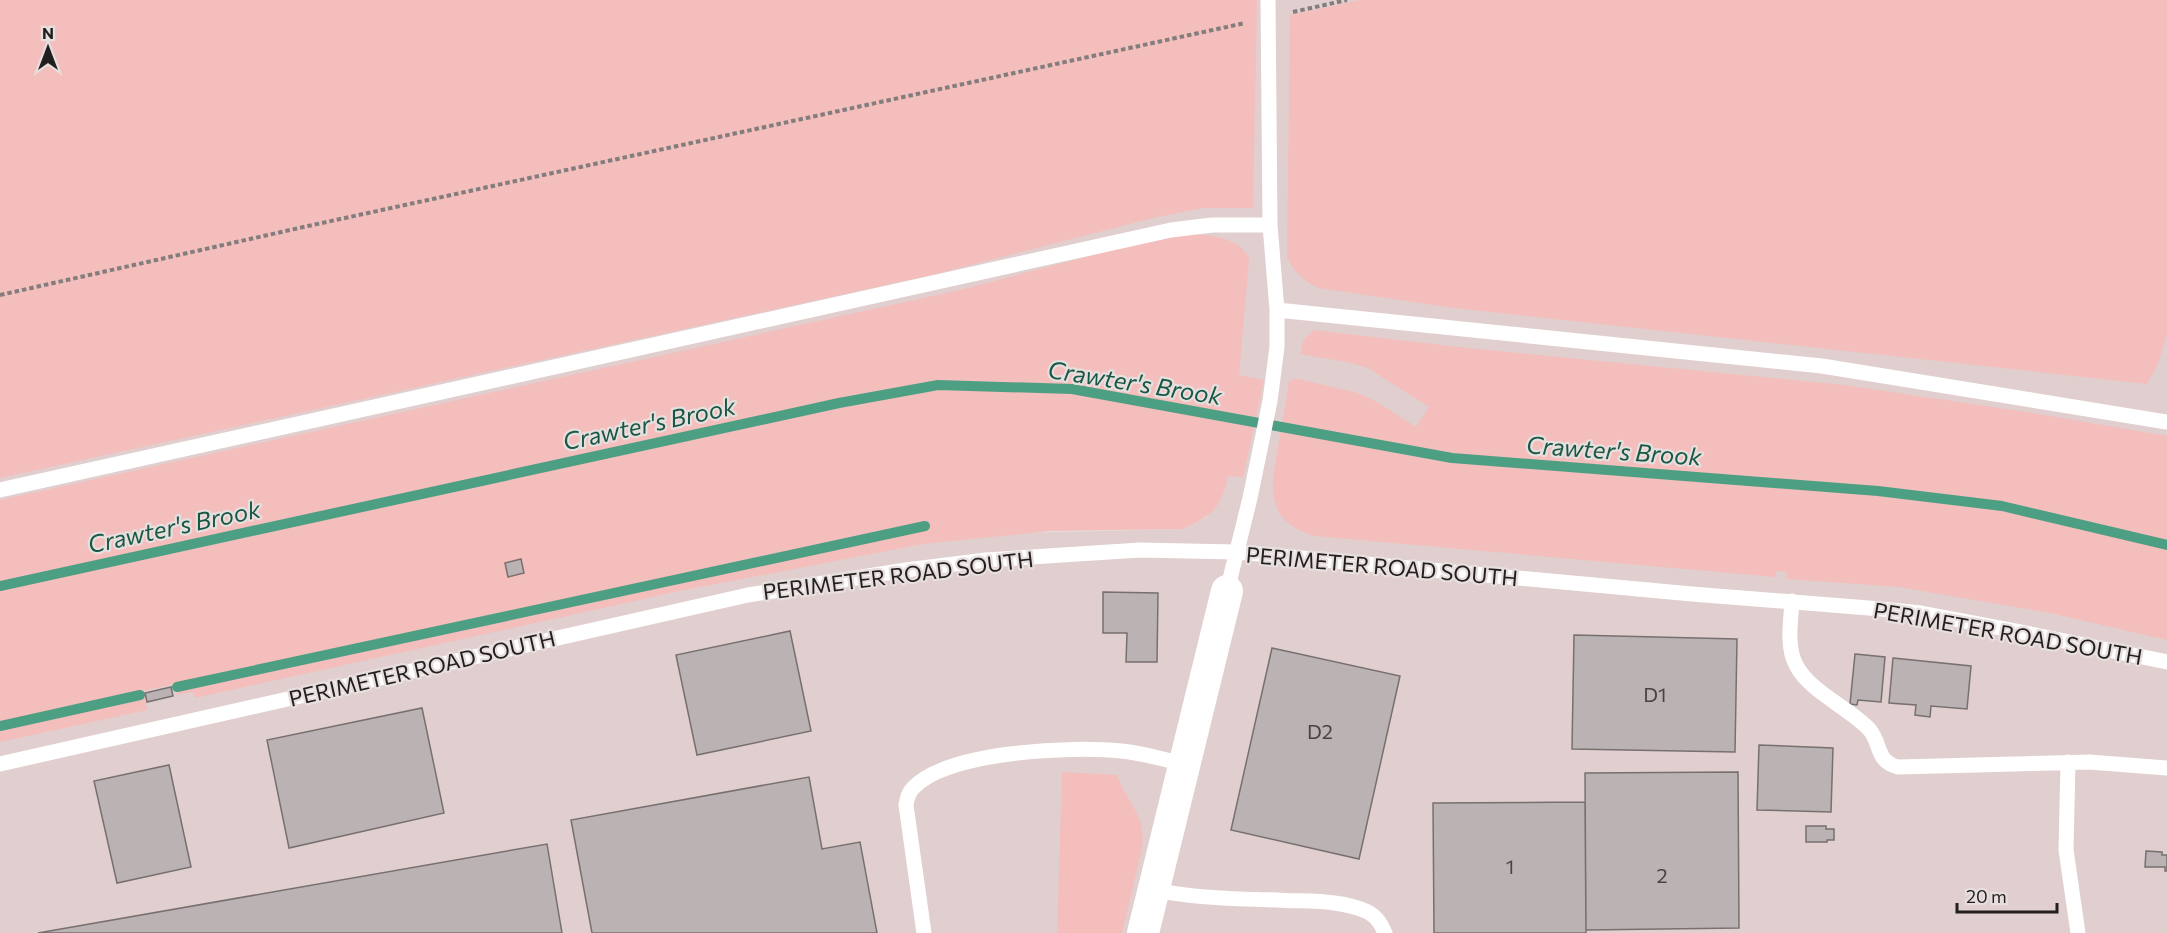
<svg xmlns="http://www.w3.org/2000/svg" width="2167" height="933" font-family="Commissioner,sans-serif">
<rect width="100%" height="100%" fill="#e7dede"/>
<!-- built -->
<path fill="#e0cfce" d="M0,0H2167V615L1273,501L1281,506L1828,572L2167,630V933H0V735L146,702L144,691L175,684L177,695L343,659L849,557L923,544L1021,533L1183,529L1207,517L1205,494L0,705Z"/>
<!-- green -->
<path fill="#f3bebc" d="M0,0H1257L1253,208H1204L1157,217L936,274L0,478Z
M1360,0H2167V335L2157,366L2147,384L1454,308L1318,288C1304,281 1292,271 1287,256L1290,15Z
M1195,234C1214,236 1244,239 1249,260L1239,375L1264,380L1243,477L1228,476C1221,509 1212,515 1183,529L1050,531L923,544L675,592L195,698L193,692L177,695L175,684L144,691L147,710L0,742V500L960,290L1151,240Z
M1314,330L1458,347L1844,385L2033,413L2167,436V640L2050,613L1899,587L1787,579V572L1776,571L1775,577L1314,536C1264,520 1271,489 1278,446C1282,424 1286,403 1289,381H1293L1294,378L1358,393L1377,402L1416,427L1429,407L1368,368L1347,362L1300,354L1304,339Z
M1062,772L1117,775C1127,804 1147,815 1142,848L1122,933H1057Z"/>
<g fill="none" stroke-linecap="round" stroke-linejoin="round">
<!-- stream -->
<path stroke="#4d9f84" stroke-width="10" d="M0,586L839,403L938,385L1072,389L1452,458L1878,491L2002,506L2167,545
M177,687L925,526
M0,726L140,695"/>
</g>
<!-- building -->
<path fill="#bbb3b3" stroke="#787070" stroke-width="1.5" d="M521,559L524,573L508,577L505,563Z
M1103,592L1158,593L1157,662H1126L1127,633H1103Z
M790,631L811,731L697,755L676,655Z
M1574,635L1737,639L1735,752L1572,749Z
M1272,648L1400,676L1359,859L1231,830Z
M1855,654L1885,657L1881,702L1858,700L1857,705L1850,704Z
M1893,658L1971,666L1967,709L1931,706L1930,717L1915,715L1916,705L1889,703Z
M171,687L173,696L147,702L145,693Z
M422,708L444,813L289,848L267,740Z
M1759,745L1833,748L1831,812L1757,810Z
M169,765L191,867L117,883L94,781Z
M1738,772L1739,928L1586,930L1585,773Z
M809,777L822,849L860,842L877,933H592L571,820Z
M1585,802L1586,933H1434L1433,803Z
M1806,826H1826V829H1834V840H1827V842H1806Z
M547,844L562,933H38Z
M2146,851L2162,852V855H2167V871H2165V867H2145Z"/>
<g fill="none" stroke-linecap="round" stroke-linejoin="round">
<!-- path -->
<path stroke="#837d7d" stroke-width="4" stroke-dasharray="4.5 3" stroke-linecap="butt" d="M1293,12L1347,0
M0,295L308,226L1245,23"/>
<!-- service -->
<path stroke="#fff" stroke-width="15" d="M1277,310L1822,366L2167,422
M0,490L1171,230L1212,225H1270
M1227,591L1250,498L1270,401L1277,347V310L1270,225L1268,0
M1792,601C1791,621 1786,646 1796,665C1810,692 1848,707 1869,729C1882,744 1875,761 1898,767L2089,762L2167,768
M2068,762L2066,850L2078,933
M0,764L748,595L906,570L986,560L1140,550L1236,552L1692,594L1881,609L1921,613L2011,630L2167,662
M1154,890C1195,898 1236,899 1277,900C1307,902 1340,899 1368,912C1377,917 1381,924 1385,933
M924,933L906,805C907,799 908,793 913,788C948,751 1072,746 1121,751C1142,753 1163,759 1183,764"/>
<!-- minor -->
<path stroke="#fff" stroke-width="32" d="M1143,933L1227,591"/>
</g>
<g text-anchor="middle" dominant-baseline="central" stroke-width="4.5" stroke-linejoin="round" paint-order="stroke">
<!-- number labels -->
<g font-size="20" fill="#484443">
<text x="1655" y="694">D1</text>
<text x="1320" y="731">D2</text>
<text x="1510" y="866">1</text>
<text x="1662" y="875">2</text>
</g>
<!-- street labels -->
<g font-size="22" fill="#221f1e" stroke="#e7dede">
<text transform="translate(1382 566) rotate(5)">PERIMETER ROAD SOUTH</text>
<text transform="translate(898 575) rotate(-7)">PERIMETER ROAD SOUTH</text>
<text transform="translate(2008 633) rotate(10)">PERIMETER ROAD SOUTH</text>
<text transform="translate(422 668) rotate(-13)">PERIMETER ROAD SOUTH</text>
</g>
<!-- water labels -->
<g font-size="24" font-style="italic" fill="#175845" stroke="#e7dede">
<text transform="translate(1135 382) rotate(9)">Crawter's Brook</text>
<text transform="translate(649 423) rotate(-12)">Crawter's Brook</text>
<text transform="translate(1614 450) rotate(4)">Crawter's Brook</text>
<text transform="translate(174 526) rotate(-12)">Crawter's Brook</text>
</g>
</g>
<!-- north arrow -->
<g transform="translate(48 48)" stroke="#e7dede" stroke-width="4.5" paint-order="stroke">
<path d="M0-4.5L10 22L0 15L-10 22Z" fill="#221f1e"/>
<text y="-9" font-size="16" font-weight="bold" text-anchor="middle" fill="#221f1e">N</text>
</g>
<!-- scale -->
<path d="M1957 903v9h100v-9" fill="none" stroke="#221f1e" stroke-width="3"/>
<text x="1966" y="903" font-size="18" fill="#221f1e" stroke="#e7dede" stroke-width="4.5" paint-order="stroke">20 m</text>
</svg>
